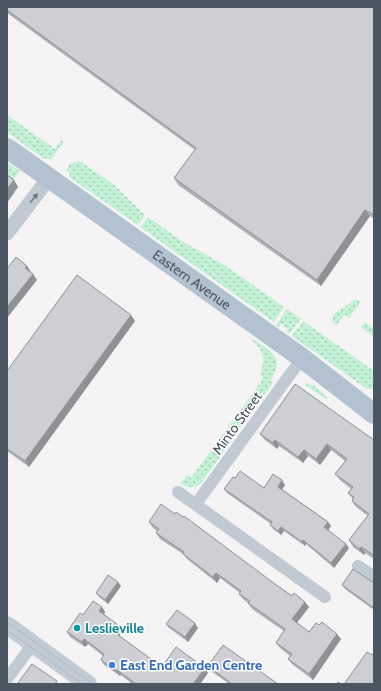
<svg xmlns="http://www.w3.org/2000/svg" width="381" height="691" font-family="Cabin,sans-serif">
<defs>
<pattern id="grass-dots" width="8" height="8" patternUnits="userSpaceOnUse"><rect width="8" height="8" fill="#c3f1d5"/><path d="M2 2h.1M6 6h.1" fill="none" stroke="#a0c6b0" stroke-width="1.8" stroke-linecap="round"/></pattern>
</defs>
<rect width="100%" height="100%" fill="#f5f3f3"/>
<!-- grass -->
<path fill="url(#grass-dots)" d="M7,115L55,149L62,139L63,143L50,161L49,158L44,159L7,132Z
M78,161L83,163L114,185L145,215L138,225L69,177L70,172L66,171L70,164Z
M7,162L20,171L13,180L7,176Z
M148,217L183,242L223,264L284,307L274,322L140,227Z
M355,300L361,302L349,318L344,315L336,326L332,321L334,314Z
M287,309L301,319L289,334L286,332L288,329L281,324L279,327L276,325Z
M303,321L374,371V389H367L292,336Z
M365,322L374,329V337L361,327Z
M250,337C270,351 287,355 270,381L273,383L201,483C194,489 188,488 180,484L187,475L191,478L263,379C258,367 265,367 263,358C262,347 254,344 250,337Z
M306,383L315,386L327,398L326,399L305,385Z"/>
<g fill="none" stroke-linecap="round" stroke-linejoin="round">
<!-- minor -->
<path stroke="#c1cad2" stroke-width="12" d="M178,492L325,597
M196,504L302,358
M358,566L374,577
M7,679L33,644"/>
<!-- tertiary -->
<path stroke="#c1cad2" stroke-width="15" d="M7,233L49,178"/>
<!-- secondary -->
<path stroke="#c1cbd6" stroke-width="18" d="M7,625L88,684"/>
<!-- primary -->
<path stroke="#b3c2d1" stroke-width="20" id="s1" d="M7,148L302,358L374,414"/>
<!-- tram -->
<path stroke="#b5b8bd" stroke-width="1" d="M7,622L93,684
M10,632L82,684"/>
</g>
<!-- wall -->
<path fill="#b0b2b7" d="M7,7H374V219L370,216L321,286L178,185L174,178L195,150L7,13Z
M135,321L29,467L7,451V371Z
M260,434L374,440V559L365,553L364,555L353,547L349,540L368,516L356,507L352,501L353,499L348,493L351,489L340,480L335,474L345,461L331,450L320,465L308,456L303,463L279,446L277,449L265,440Z
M235,478L264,488L285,485L282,489L328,522L331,526L328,530L349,548L334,568L306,544L305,546L284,531L281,535L273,529L270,525L271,524L227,493L224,489Z
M149,522L275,584L309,607L297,623L309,632L341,639L313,680L292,664L288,659L290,656L280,648L276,643L284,631L252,609L248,603L243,599L239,594L240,593L220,578L217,583L187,559L183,554L160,539L156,533L157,531L153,528Z
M374,583V610L345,589L342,585Z
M121,586L108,604L99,597L96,593Z
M102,607L105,612L104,614L121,630L120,631L121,633L119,636L162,667L208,673L200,684H132L121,675L120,676L104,665L101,660L103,656L88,644L85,647L70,637L67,632L83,615Z
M166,624L198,628L188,642L169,628Z
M208,666L278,684H229L211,671Z"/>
<!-- shaded-wall -->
<path fill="#909195" d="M14,180L18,187L7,203V189Z
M365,210L370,216L321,286L317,280Z
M27,266L31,272L30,274L25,268Z
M33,274L37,280L7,318V307Z
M131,315L135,321L29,467L25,461Z
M275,440L279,446L277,449L273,443Z
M327,444L331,450L320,465L316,459Z
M304,450L308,456L303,463L298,457Z
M282,480L285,485L281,491L278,487Z
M328,522L331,526L327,532L324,527Z
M281,527L284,531L281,535L278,531Z
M303,540L306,544L305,546L302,542Z
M346,544L349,548L334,568L331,563Z
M361,547L365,553L364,555L359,549Z
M216,573L220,578L217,583L213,577Z
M118,582L121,586L108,604L105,600Z
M305,602L309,607L295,625L292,619Z
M102,607L105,612L103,616L99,611Z
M195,623L198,628L188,642L185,637Z
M117,624L121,630L120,631L121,633L118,637L114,632L115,627Z
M337,634L341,639L313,680L309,674Z
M84,639L88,644L85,647L82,642Z
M205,668L208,673L200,684H193Z
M117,670L121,675L120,676L116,671Z"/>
<!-- building -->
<path fill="#cdcfd5" stroke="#909195" d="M7,7H374V215L365,210L317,280L174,178L196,148L7,10Z
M7,175L14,180L7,189Z
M16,257L27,266L25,268L33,274L7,307V269Z
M77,275L131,315L25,461L7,449V371Z
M295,384L374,440V555L361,547L359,549L349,540L369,514L352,501L354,497L348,493L353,487L335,474L347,459L327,444L316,459L304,450L298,457L275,440L273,443L260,434Z
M240,471L264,488L273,474L282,480L278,487L328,522L324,527L346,544L331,563L303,540L302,542L281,527L278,531L270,525L272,522L224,489L233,477L235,478Z
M161,504L175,514L176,512L183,517L184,516L275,584L292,596L294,593L305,602L292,619L309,632L316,623L319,625L322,622L337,634L309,674L288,659L292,654L276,643L285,629L248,603L250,601L239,594L241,591L216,573L213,577L183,554L184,552L156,533L159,529L149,522Z
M353,569L374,583V605L372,607L342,585Z
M108,575L118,582L105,600L96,593Z
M93,601L102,607L99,611L117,624L115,627L117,628L114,632L162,667L176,647L205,668L193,684H136L117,670L116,671L101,660L104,654L84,639L82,642L67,632L80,613L83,615Z
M177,610L195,623L185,637L166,624Z
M223,645L278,684H232L208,666Z
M367,652L372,655L374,652V684H344Z
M32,664L57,681L55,684H17Z
M338,682L341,684H336Z"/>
<!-- one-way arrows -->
<defs><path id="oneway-solid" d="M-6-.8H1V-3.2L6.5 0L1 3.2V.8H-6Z"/></defs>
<use fill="#6e7983" href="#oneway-solid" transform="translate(34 198) rotate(-51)"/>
<!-- markers -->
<circle fill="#0f9aa8" stroke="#fff" stroke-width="1.5" cx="77" cy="628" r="4"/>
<circle fill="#3f7fe0" stroke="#fff" stroke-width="1.5" cx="112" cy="665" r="4"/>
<g text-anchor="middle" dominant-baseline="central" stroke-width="3" stroke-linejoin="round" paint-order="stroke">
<!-- street labels -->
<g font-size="14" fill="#4a5661" stroke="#fff">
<text stroke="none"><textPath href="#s1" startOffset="227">Eastern Avenue</textPath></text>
<text transform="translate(237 423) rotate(-54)">Minto Street</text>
</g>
<!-- culture labels -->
<g font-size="14" font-weight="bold" fill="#0d838f" stroke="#fff" text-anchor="start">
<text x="85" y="628">Leslieville</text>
</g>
<!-- shop labels -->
<g font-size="14" font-weight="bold" fill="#366cbe" stroke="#fff" text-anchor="start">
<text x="120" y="665">East End Garden Centre</text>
</g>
</g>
<!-- border -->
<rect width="381" height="691" fill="none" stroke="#4a5661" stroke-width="16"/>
</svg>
